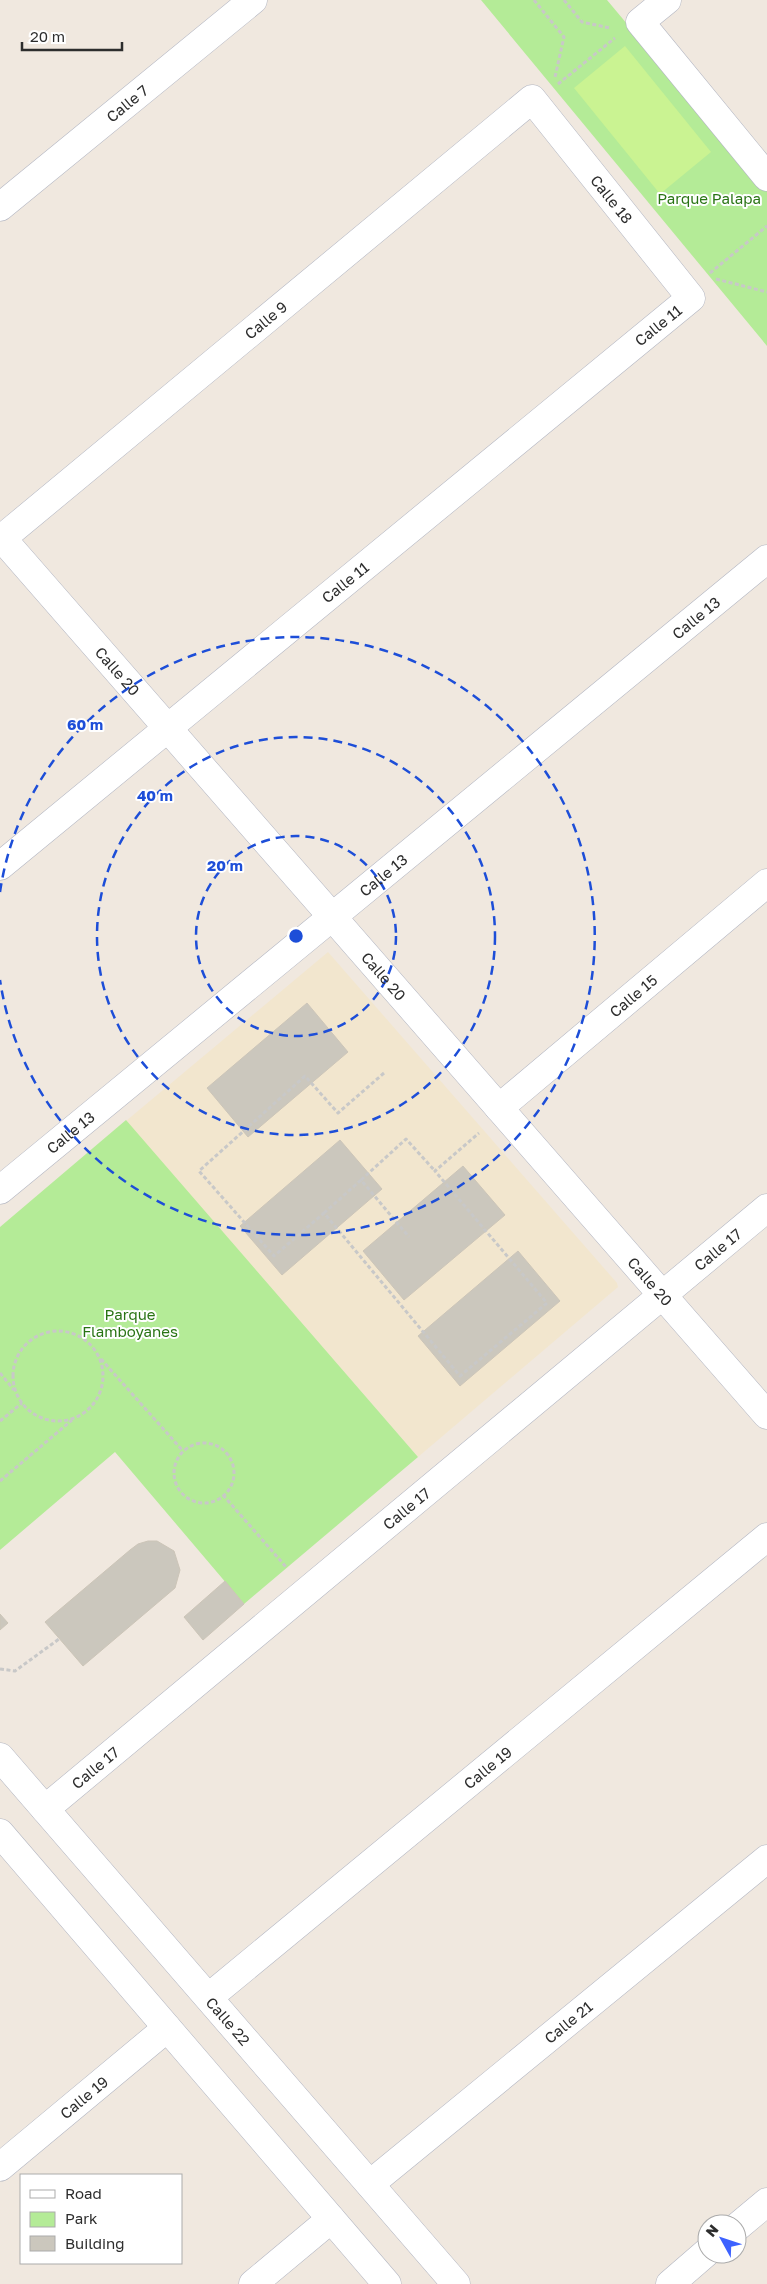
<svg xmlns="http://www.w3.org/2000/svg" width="767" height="2284" font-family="'Golos Text',sans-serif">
<rect width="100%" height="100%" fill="#f0e8df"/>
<!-- education -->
<path fill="#f2e6ce" d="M328,952L617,1283L618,1287L418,1457L126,1121Z"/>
<!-- green -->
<path fill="#b4eb97" d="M481,0H607L767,191V346Z
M126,1120L418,1457L244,1604L115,1452L0,1550V1227Z"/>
<!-- pitch -->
<path fill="#caf392" d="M625,46L711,152L660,194L574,88Z"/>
<!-- building -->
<path fill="#cbc7bd" stroke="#ccc5b8" d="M307,1003L348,1052L248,1137L207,1088Z
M340,1140L382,1189L282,1275L240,1226Z
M463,1166L505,1215L404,1300L363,1251Z
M518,1251L560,1301L460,1386L418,1336Z
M148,1541H157L174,1551L180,1570L175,1588L83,1666L45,1622L130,1550L138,1544Z
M225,1581L244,1604L203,1640L184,1617Z
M0,1614L8,1623L0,1630Z"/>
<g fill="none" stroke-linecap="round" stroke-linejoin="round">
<defs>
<g id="minor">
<path d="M667,0L640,22L767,177"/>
<path id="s1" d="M0,207L253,0"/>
<path id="s2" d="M0,536L767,1415"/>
<path id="s3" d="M0,540L532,99L691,298L0,866"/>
<path id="s4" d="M499,1108L767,883"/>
<path id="s5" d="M0,1190L767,559"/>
<path id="s6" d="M0,1757L456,2284"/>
<path id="s7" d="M45,1809L767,1208"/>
<path d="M0,1833L387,2284"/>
<path id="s8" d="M209,1997L767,1537"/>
<path id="s9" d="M0,2167L167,2028"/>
<path id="s10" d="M370,2184L767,1859"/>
<path d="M737,2227L767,2202"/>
<path d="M253,2284L331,2219"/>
<path d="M670,2284L707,2252"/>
</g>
</defs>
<!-- minor casing -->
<use href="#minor" stroke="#b3b6c2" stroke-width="29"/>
<!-- path -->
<path stroke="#c8c8c8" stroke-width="3" stroke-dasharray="4 2.5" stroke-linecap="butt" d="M534,0L564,37L555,77
M564,0L582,22L610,28
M558,84L615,38
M710,273L767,226
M716,279L767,292
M384,1073L338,1113L305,1076L199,1171L274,1256L324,1213L460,1376L547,1303L435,1171L479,1133
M361,1180L406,1139L435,1171
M324,1213L361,1180L409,1237
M13 1376a45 45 0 1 1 90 0a45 45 0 1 1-90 0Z
M101,1359L183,1451
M0,1373L14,1390
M0,1421L22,1403
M174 1473a30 30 0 1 1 60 0a30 30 0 1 1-60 0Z
M0,1481L72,1420
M223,1495L287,1568
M0,1669L15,1671L59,1639"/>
<!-- minor -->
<use href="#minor" stroke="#fff" stroke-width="28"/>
</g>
<!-- distance rings -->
<g fill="none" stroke="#1d4ed8" stroke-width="2.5" stroke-dasharray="9 6">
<circle cx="296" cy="936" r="100"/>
<circle cx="296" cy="936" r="199"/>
<path d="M0 892A299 299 0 1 1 0 980"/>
</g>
<g text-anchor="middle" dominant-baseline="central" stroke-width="4" stroke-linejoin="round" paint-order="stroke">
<!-- street labels -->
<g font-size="15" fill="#2d2d2d" stroke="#fff">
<text stroke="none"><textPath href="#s1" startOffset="164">Calle 7</textPath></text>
<text stroke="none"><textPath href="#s3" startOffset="819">Calle 18</textPath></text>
<text stroke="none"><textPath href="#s3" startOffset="345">Calle 9</textPath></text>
<text transform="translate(658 325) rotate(-39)">Calle 11</text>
<text transform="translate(345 582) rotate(-39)">Calle 11</text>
<text stroke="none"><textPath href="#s5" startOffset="901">Calle 13</textPath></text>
<text stroke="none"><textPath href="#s2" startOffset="179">Calle 20</textPath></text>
<text stroke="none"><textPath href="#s5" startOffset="496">Calle 13</textPath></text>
<text stroke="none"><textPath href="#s2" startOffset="584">Calle 20</textPath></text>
<text stroke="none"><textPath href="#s4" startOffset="175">Calle 15</textPath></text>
<text stroke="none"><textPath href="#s5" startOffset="91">Calle 13</textPath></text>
<text stroke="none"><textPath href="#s7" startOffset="875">Calle 17</textPath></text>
<text stroke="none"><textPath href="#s2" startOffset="989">Calle 20</textPath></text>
<text stroke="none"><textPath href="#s7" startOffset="470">Calle 17</textPath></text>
<text stroke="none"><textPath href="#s7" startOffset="65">Calle 17</textPath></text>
<text stroke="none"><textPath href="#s8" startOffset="361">Calle 19</textPath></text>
<text stroke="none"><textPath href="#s6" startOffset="349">Calle 22</textPath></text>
<text stroke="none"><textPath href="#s10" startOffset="256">Calle 21</textPath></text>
<text stroke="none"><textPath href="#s9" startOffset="109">Calle 19</textPath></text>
</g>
<!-- park labels -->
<g font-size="15" fill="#297414" stroke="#fff">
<text x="709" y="198">Parque Palapa</text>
<text x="130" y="1314">Parque<tspan x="130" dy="17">Flamboyanes</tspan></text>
</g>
</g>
<circle cx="296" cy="936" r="8" fill="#1d4ed8" stroke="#fff" stroke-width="2.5"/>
<g font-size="15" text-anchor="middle" font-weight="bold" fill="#1d4ed8" stroke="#fff" stroke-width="4" stroke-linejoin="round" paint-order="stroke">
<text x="85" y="730">60 m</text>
<text x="155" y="801">40 m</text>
<text x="225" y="871">20 m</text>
</g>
<!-- legend -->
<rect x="20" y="2174" width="162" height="90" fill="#ffffff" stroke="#ababab"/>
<rect x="30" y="2190" width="25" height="8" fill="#ffffff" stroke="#ababab"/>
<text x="65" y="2199" font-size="15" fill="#2d2d2d">Road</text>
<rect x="30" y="2212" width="25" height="15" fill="#b4eb97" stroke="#ababab"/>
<text x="65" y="2224" font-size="15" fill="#2d2d2d">Park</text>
<rect x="30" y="2236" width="25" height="15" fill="#cbc7bd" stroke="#ababab"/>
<text x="65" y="2249" font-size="15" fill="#2d2d2d">Building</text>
<!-- north arrow -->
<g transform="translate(722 2239) rotate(310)"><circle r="24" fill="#ffffff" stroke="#ababab"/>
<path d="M0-4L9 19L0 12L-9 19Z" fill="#3d62ff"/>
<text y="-8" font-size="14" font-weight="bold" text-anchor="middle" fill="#2d2d2d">N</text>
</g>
<!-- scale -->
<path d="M22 42v8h100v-8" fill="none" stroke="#2d2d2d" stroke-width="2.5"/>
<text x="30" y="42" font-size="15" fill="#2d2d2d" stroke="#ffffff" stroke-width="4" paint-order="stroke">20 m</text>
</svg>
